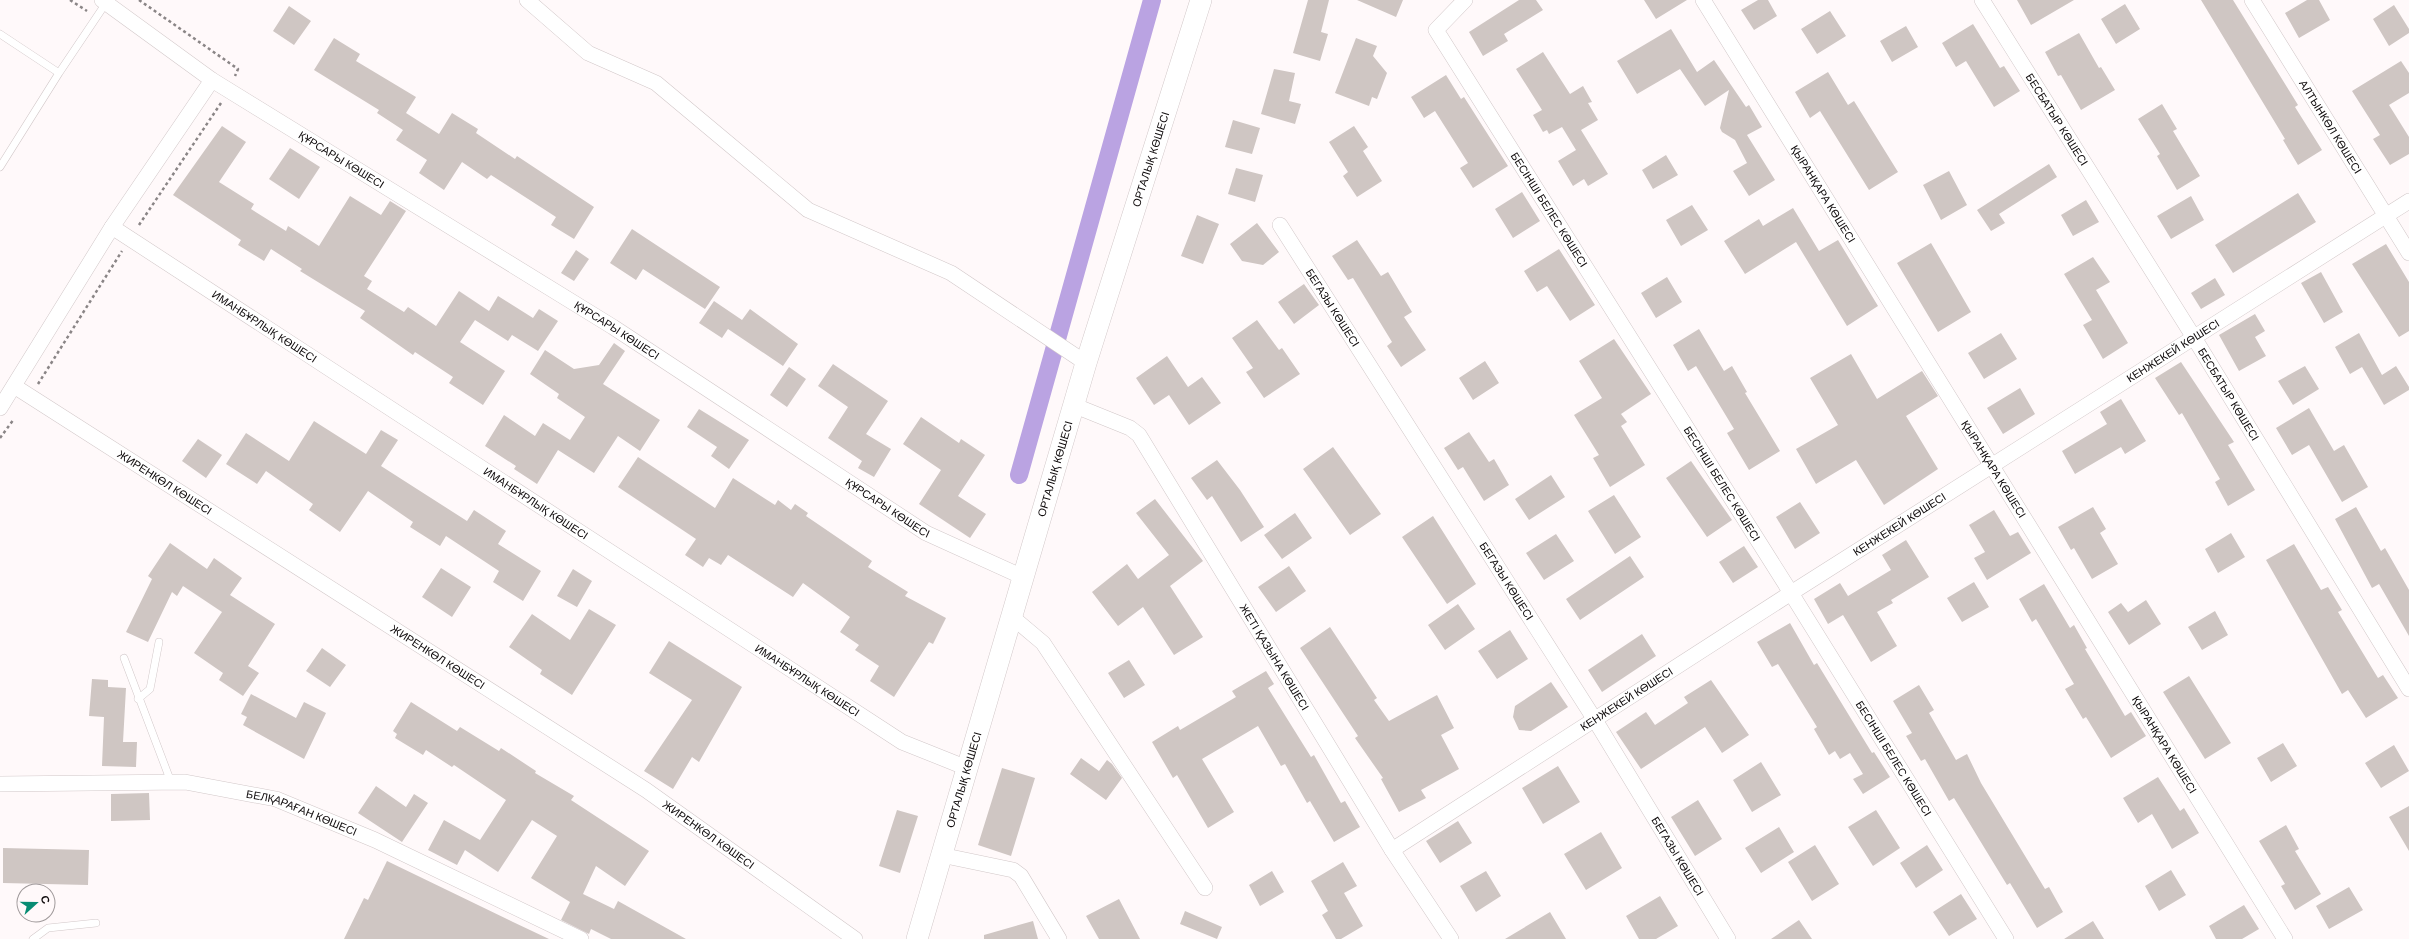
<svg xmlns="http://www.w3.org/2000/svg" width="2409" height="939" font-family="'DM Sans',sans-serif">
<rect width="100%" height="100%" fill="#fff9fa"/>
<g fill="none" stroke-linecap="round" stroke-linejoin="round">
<!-- canal -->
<path stroke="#baa3e2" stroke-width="18" d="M1019,475L1152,0"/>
</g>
<!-- building -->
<path fill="#cfc6c3" d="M1308,0H1329L1321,32L1328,34L1320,61L1293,53Z
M1357,0H1403L1396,17Z
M1519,0H1536L1543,10L1504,34L1508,41L1483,56L1469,32Z
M1644,0H1687L1656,19Z
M1758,0H1768L1777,16L1754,30L1741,10Z
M2017,0H2074L2031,25Z
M2201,0H2233L2298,105L2295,107L2322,150L2298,165L2283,140L2285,139Z
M2307,0H2319L2330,20L2299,38L2285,13Z
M2125,4L2140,29L2116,44L2101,19Z
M2394,5L2409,29V33L2389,46L2373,19Z
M289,6L311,21L294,45L273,31Z
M1830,11L1846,36L1817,54L1801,29Z
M1973,24L2000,68L2004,66L2020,91L1994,107L1966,61L1956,67L1942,43Z
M1906,26L1918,47L1892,62L1880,41Z
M1671,29L1697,72L1714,60L1746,107L1749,105L1762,127L1747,135L1775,180L1749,196L1733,171L1747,163L1735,140L1722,132L1720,128L1729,90L1705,106L1680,69L1637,94L1617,61Z
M2079,33L2099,68L2101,67L2115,90L2081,110L2061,75L2058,76L2045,52Z
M334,38L360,54L356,61L416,97L406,113L439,134L452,113L478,129L476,133L515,159L517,156L594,207L574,239L551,225L556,217L491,175L487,179L462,162L444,190L419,173L427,160L396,140L403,130L377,113L379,110L314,70Z
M1356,38L1377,46L1373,56L1387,73L1377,99L1372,97L1369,106L1335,93Z
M1543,52L1570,94L1583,86L1592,102L1588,103L1598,120L1581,130L1608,174L1588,186L1584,179L1573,186L1558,161L1576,150L1562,127L1549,134L1547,130L1543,132L1533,115L1542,110L1516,69Z
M2401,61L2409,73V93L2389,105L2409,137V154L2390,165L2373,139L2380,135L2352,91Z
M1274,69L1295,73L1289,101L1301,104L1295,124L1261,114Z
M1828,72L1848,105L1854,101L1898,172L1869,190L1820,111L1810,118L1795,92Z
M1446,75L1461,99L1464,97L1508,166L1473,188L1460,168L1468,163L1435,111L1424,118L1411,97Z
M2162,104L2177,129L2173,131L2200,176L2177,190L2157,156L2160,154L2138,119Z
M1233,120L1260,128L1252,154L1225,147Z
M222,126L246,142L219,182L254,204L251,209L286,231L288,226L319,246L350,196L381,215L390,201L406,211L364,276L372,281L367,289L404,312L408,307L436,326L459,291L489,311L498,296L533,318L539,309L558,321L538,351L512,335L508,341L475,320L460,342L505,371L483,405L449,383L453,377L415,352L413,355L360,318L365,311L300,271L302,269L271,249L264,261L238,245L241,240L173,195Z
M1354,126L1368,147L1363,151L1382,181L1357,197L1343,176L1348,172L1329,142Z
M290,148L320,167L299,199L269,179Z
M1666,155L1678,175L1653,189L1642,170Z
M2049,164L2057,177L1999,214L2005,223L1991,231L1977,210Z
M1236,168L1263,175L1255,202L1228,194Z
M1949,171L1967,205L1941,220L1923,185Z
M1522,192L1540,221L1513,238L1495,209Z
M2298,193L2316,222L2233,273L2215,245Z
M2191,196L2204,220L2171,239L2157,216Z
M2086,200L2099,222L2073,236L2061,215Z
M1692,205L1708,230L1681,246L1666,220Z
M1793,208L1819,251L1838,240L1878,306L1847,326L1796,242L1745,274L1724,241L1759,219L1763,226Z
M1197,215L1219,224L1203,264L1181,256Z
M1257,223L1279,252L1263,265L1242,261L1230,244Z
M632,229L720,287L705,309L643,269L636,280L610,263Z
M1357,240L1381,276L1388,272L1412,312L1404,317L1426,350L1401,367L1387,346L1392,342L1353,278L1348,280L1332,256Z
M1931,243L1971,312L1938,332L1897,263Z
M2386,244L2409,282V331L2399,337L2352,264Z
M1559,249L1595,305L1570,321L1547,286L1537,292L1524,271Z
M576,250L589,259L574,281L561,273Z
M2093,257L2110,282L2096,290L2128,343L2103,359L2083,325L2092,320L2064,274Z
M2321,272L2343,312L2324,323L2301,283Z
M1667,277L1682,302L1656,318L1641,293Z
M2215,278L2225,295L2201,309L2191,293Z
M1304,284L1319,305L1294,324L1278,302Z
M714,301L742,320L750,309L798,344L783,366L728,329L722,338L699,323Z
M2255,314L2265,331L2255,337L2266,356L2239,371L2219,335Z
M1257,320L1279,350L1282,348L1300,374L1264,398L1246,372L1253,368L1232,338Z
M1699,329L1724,371L1732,366L1747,392L1745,393L1780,451L1749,470L1727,433L1734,429L1696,366L1688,371L1673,345Z
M2001,333L2017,359L1984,379L1968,353Z
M2359,333L2382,375L2396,366L2409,387V390L2384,405L2362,367L2350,374L2335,347Z
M1614,339L1651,394L1621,414L1627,422L1621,426L1645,465L1610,487L1593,458L1599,455L1574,415L1602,398L1579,361Z
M614,343L625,351L603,384L660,420L640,451L618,436L594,473L558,450L537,484L514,469L516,466L485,446L504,415L535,436L543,423L570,440L585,417L557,398L559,394L530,374L545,350L574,369L599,365Z
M1851,354L1877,399L1922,371L1938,396L1906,416L1938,469L1884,505L1856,460L1816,484L1796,449L1838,425L1810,378Z
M1167,356L1188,387L1202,377L1221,403L1189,425L1169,395L1154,405L1136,378Z
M1485,361L1499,383L1473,400L1459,378Z
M2181,362L2234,442L2228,445L2255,490L2228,506L2215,482L2220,479L2182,413L2179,415L2155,378Z
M833,364L888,401L866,434L891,449L874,477L858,468L862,461L828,438L848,407L818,386Z
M2305,366L2319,389L2293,405L2278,381Z
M789,367L806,379L787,407L770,395Z
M2020,388L2035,414L2003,434L1987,408Z
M2121,399L2146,441L2125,454L2121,447L2075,474L2062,451L2107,424L2100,412Z
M2309,408L2334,451L2344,445L2368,487L2342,502L2309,445L2292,455L2276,428Z
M699,409L749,440L729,469L711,456L717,447L687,427Z
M921,417L959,443L961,439L985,455L958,496L986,514L970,538L919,504L941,470L903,444Z
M314,421L366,454L381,430L398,440L381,466L467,521L474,510L506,531L498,544L541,571L523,601L493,582L499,571L446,536L440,546L410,527L413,522L368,491L340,532L309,510L313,504L266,471L257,484L226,464L246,433L289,461Z
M1469,432L1489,462L1494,459L1509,485L1484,501L1463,467L1458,470L1444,448Z
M198,439L222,455L206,478L182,461Z
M1333,447L1381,514L1350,535L1303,469Z
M638,457L715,508L733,478L775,505L778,500L791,510L795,504L808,513L806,516L872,561L868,567L908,592L905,596L946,618L933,644L929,642L894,697L870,681L879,666L855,650L859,645L840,632L850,617L803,583L793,597L728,555L721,565L709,558L703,567L685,555L696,539L618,487Z
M1217,460L1240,490L1264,527L1241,542L1212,496L1207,500L1191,478Z
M1691,461L1732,520L1707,537L1666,478Z
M1551,475L1565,497L1529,520L1515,499Z
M1614,495L1641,537L1615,554L1588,511Z
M1155,499L1203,561L1170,586L1203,637L1174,655L1143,607L1118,626L1092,592L1127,564L1138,579L1169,555L1136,513Z
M1800,502L1820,533L1795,549L1776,517Z
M2093,507L2106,529L2100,533L2118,564L2092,579L2074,548L2071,550L2058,527Z
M2356,507L2381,551L2385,548L2409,590V636L2379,584L2372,588L2335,519Z
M1994,510L2010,536L2018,532L2031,553L1987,580L1974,558L1985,552L1969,525Z
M1295,513L1312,538L1282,559L1264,535Z
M1433,516L1476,584L1447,604L1402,537Z
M2231,533L2245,557L2218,573L2205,549Z
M1556,534L1574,561L1544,580L1526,553Z
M1906,540L1929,577L1891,600L1893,603L1877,612L1897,646L1871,662L1843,615L1828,624L1814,599L1840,583L1848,596L1891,570L1882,555Z
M170,543L207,569L214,558L242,578L230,595L275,624L248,666L259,673L243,696L219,680L223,673L194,653L222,612L183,586L177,596L172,592L148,642L126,632L152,579L148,576Z
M2294,544L2321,590L2328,587L2342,610L2338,612L2378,678L2383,675L2398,698L2366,718L2348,690L2342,694L2266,560Z
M1744,546L1758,567L1733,583L1719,562Z
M1630,556L1644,577L1580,620L1566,599Z
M1289,566L1306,591L1276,612L1258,587Z
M441,568L471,587L452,617L422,597Z
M573,569L592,581L577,607L557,596Z
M1974,582L1989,607L1962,622L1947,598Z
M2044,584L2070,628L2074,625L2087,648L2085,649L2125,716L2131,712L2146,736L2111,758L2086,717L2083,719L2065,689L2074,684L2036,619L2032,622L2019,599Z
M2146,600L2161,624L2129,645L2108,612L2121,603L2128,612Z
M1458,604L1475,629L1445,650L1428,625Z
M589,609L616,625L572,695L540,674L542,670L509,647L532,614L570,640Z
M2215,611L2228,635L2202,650L2188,627Z
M1790,623L1814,665L1817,663L1872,753L1874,752L1890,777L1863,794L1853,779L1863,774L1850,753L1840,759L1835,751L1829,755L1814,729L1817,727L1778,664L1772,667L1757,642Z
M1330,627L1377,698L1374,700L1389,721L1437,695L1454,728L1441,735L1459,769L1421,790L1426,798L1399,812L1381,779L1383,778L1355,738L1358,736L1300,648Z
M1510,630L1528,659L1497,679L1478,651Z
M1642,634L1656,656L1602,692L1588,670Z
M669,641L742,687L699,762L692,757L673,789L644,771L692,700L649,673Z
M322,648L346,665L330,687L306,671Z
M1129,660L1145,685L1124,698L1108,673Z
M1266,671L1274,684L1268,688L1311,757L1314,755L1341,803L1345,801L1360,827L1334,842L1310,801L1307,803L1285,764L1281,766L1258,726L1202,759L1234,812L1208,828L1177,775L1173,778L1152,742L1178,726L1180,730L1236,697L1232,691Z
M2189,676L2231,743L2205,759L2163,692Z
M92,679L108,680V687L126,688L123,742H137L136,767L102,766L104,717L89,716Z
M1711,680L1749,735L1722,753L1705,727L1641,769L1616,732L1646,712L1655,725L1688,703L1684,697Z
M1551,682L1568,707L1531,731L1519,730L1513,717L1515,706Z
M1919,685L1934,710L1929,713L1956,760L1967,754L1981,783L2045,889L2049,887L2063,912L2037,928L2010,883L2007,885L1954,798L1949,801L1925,759L1921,761L1906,736L1912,733L1893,701Z
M251,694L296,718L304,702L326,713L304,759L243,725L247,717L241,714Z
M411,702L457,731L460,727L499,751L501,748L536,771L535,773L574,796L571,800L649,851L625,886L596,866L583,894L614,909L618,901L686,939H611L591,929L589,934L561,920L570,902L531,878L557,836L532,820L498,872L465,850L457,865L428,850L444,820L480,840L506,800L454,765L452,767L426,750L423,755L395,738L397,734L393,731Z
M2283,743L2297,766L2271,782L2257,758Z
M2394,745L2409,771L2381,788L2365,763Z
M1081,758L1099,771L1107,760L1112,764L1122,778L1106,800L1070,774Z
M1761,762L1781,795L1752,812L1733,780Z
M1558,766L1580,802L1543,824L1522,788Z
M1002,768L1035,778L1011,856L978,845Z
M2158,777L2180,811L2184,808L2199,833L2172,849L2152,814L2138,823L2123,798Z
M376,786L406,807L414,794L428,803L402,842L358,813Z
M149,793L150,820L111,821V794Z
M1698,800L1722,839L1695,856L1671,817Z
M2409,806V851L2389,817Z
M897,810L918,816L900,873L879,866Z
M1876,810L1900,848L1873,866L1848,827Z
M1458,821L1472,843L1440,863L1426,841Z
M2286,825L2299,849L2295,851L2321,894L2295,910L2281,886L2285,884L2259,841Z
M1779,827L1794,852L1761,873L1745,848Z
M1601,832L1622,868L1586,890L1564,854Z
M1815,845L1839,884L1812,901L1788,862Z
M1927,845L1943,870L1916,888L1900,863Z
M3,848L89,850L88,885L3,883Z
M387,861L513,922L549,939H344L364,898L368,900Z
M1343,862L1357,886L1344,893L1363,926L1341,939H1336L1322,915L1328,911L1311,881Z
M2171,870L2186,895L2159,911L2145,886Z
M1272,871L1284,892L1260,906L1249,885Z
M1486,871L1501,896L1476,912L1460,886Z
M2349,887L2363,910L2329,929L2316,906Z
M1961,894L1977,919L1949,936L1933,912Z
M1660,896L1678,926L1656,939H1639L1626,916Z
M1119,899L1140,939H1099L1086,916Z
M2244,905L2259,929L2242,939H2216L2209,926Z
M1185,911L1222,927L1217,939L1180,924Z
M1550,912L1566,939H1505Z
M1799,920L1812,939H1771Z
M1033,921L1038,939H984V935Z
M2093,921L2104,939H2064Z"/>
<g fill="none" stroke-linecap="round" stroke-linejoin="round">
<defs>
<path id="lane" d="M0,34L59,73L0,167
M59,73L106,3
M124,658L171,782
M138,699L150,689L159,642
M33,939L48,928L96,923"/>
<g id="street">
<path id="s1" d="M102,0L212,80L613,327L926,533L1023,577"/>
<path d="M527,0L588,53L656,83L808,210L951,273L1086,363"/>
<path id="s2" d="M1465,0L1436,30L1791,593L2006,939"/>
<path id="s3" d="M1703,0L2285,939"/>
<path id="s4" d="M1982,0L2193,336L2409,689"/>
<path id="s5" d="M2252,0L2409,253"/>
<path id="s6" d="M1280,225L1595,720L1728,939"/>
<path id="s7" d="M112,227L902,742L967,768"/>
<path id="s8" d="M14,386L646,790L855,939"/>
<path id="s9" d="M1073,405L1130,428L1139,435L1392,850L1451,939"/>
<path d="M0,408L112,227L212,80"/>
<path d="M1011,616L1043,643L1205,888"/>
<path id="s10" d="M0,784L185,782L276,799L375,840L581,939"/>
<path id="s11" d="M1392,850L1791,593L2409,201"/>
<path d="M941,855L1013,870L1021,876L1059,939"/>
</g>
<g id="secondary">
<path id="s12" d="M917,939L1086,363L1201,0"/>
</g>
</defs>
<!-- lane casing -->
<use href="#lane" stroke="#d2c8c9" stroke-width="8"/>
<!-- street casing -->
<use href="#street" stroke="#d2c8c9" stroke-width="16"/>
<!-- secondary casing -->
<use href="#secondary" stroke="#d2c8c9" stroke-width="22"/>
<!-- path -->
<path stroke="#8a8586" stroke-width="2.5" stroke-dasharray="3 3" stroke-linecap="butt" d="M70,0L87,11
M139,0L238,69L235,76
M139,225L221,103
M38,384L122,251
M0,438L14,419"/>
<!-- lane -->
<use href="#lane" stroke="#fff" stroke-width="7"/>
<!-- street -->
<use href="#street" stroke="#fff" stroke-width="15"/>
<!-- secondary -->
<use href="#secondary" stroke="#fff" stroke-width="21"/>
</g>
<g text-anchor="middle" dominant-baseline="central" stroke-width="3" stroke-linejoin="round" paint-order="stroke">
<!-- street labels -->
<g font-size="11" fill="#0e0a0b" stroke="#fff9fa">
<text stroke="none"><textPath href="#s4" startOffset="141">БЕСБАТЫР КӨШЕСІ</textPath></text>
<text stroke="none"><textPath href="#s5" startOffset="149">АЛТЫНКӨЛ КӨШЕСІ</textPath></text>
<text stroke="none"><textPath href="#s12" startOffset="814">ОРТАЛЫҚ КӨШЕСІ</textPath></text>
<text stroke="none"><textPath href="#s1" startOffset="288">ҚҰРСАРЫ КӨШЕСІ</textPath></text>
<text stroke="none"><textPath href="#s3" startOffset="228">ҚЫРАНҚАРА КӨШЕСІ</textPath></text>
<text stroke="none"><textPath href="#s2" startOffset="254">БЕСІНШІ БЕЛЕС КӨШЕСІ</textPath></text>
<text stroke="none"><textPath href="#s6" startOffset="98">БЕГАЗЫ КӨШЕСІ</textPath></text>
<text stroke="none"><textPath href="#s7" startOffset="182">ИМАНБҰРЛЫҚ КӨШЕСІ</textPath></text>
<text stroke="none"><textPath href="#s1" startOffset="612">ҚҰРСАРЫ КӨШЕСІ</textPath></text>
<text stroke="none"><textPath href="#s11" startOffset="927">КЕНЖЕКЕЙ КӨШЕСІ</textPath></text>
<text stroke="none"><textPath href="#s4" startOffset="465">БЕСБАТЫР КӨШЕСІ</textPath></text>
<text stroke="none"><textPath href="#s12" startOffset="490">ОРТАЛЫҚ КӨШЕСІ</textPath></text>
<text stroke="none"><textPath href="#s3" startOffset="552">ҚЫРАНҚАРА КӨШЕСІ</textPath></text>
<text stroke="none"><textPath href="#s8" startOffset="179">ЖИРЕНКӨЛ КӨШЕСІ</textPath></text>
<text stroke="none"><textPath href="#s2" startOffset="578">БЕСІНШІ БЕЛЕС КӨШЕСІ</textPath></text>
<text stroke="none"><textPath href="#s7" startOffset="506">ИМАНБҰРЛЫҚ КӨШЕСІ</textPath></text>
<text stroke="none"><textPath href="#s1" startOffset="936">ҚҰРСАРЫ КӨШЕСІ</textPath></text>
<text stroke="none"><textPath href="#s11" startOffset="603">КЕНЖЕКЕЙ КӨШЕСІ</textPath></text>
<text stroke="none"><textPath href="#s6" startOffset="422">БЕГАЗЫ КӨШЕСІ</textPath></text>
<text stroke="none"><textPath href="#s8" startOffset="503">ЖИРЕНКӨЛ КӨШЕСІ</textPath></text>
<text stroke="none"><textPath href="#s9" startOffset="333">ЖЕТІ ҚАЗЫНА КӨШЕСІ</textPath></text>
<text stroke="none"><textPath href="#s7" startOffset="830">ИМАНБҰРЛЫҚ КӨШЕСІ</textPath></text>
<text stroke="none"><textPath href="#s11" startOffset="279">КЕНЖЕКЕЙ КӨШЕСІ</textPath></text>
<text stroke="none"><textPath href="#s3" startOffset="876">ҚЫРАНҚАРА КӨШЕСІ</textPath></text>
<text stroke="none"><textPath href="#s2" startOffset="902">БЕСІНШІ БЕЛЕС КӨШЕСІ</textPath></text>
<text stroke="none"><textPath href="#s12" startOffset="166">ОРТАЛЫҚ КӨШЕСІ</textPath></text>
<text stroke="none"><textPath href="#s10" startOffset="306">БЕЛҚАРАҒАН КӨШЕСІ</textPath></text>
<text stroke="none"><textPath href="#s8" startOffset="827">ЖИРЕНКӨЛ КӨШЕСІ</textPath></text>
<text stroke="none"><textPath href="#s6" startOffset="746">БЕГАЗЫ КӨШЕСІ</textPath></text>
</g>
</g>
<!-- north arrow -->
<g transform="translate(36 903) rotate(69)"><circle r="19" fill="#fff9fa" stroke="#9f999a"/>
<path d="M0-3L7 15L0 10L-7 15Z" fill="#078c73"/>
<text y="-6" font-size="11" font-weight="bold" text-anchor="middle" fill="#0e0a0b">С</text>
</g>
</svg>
